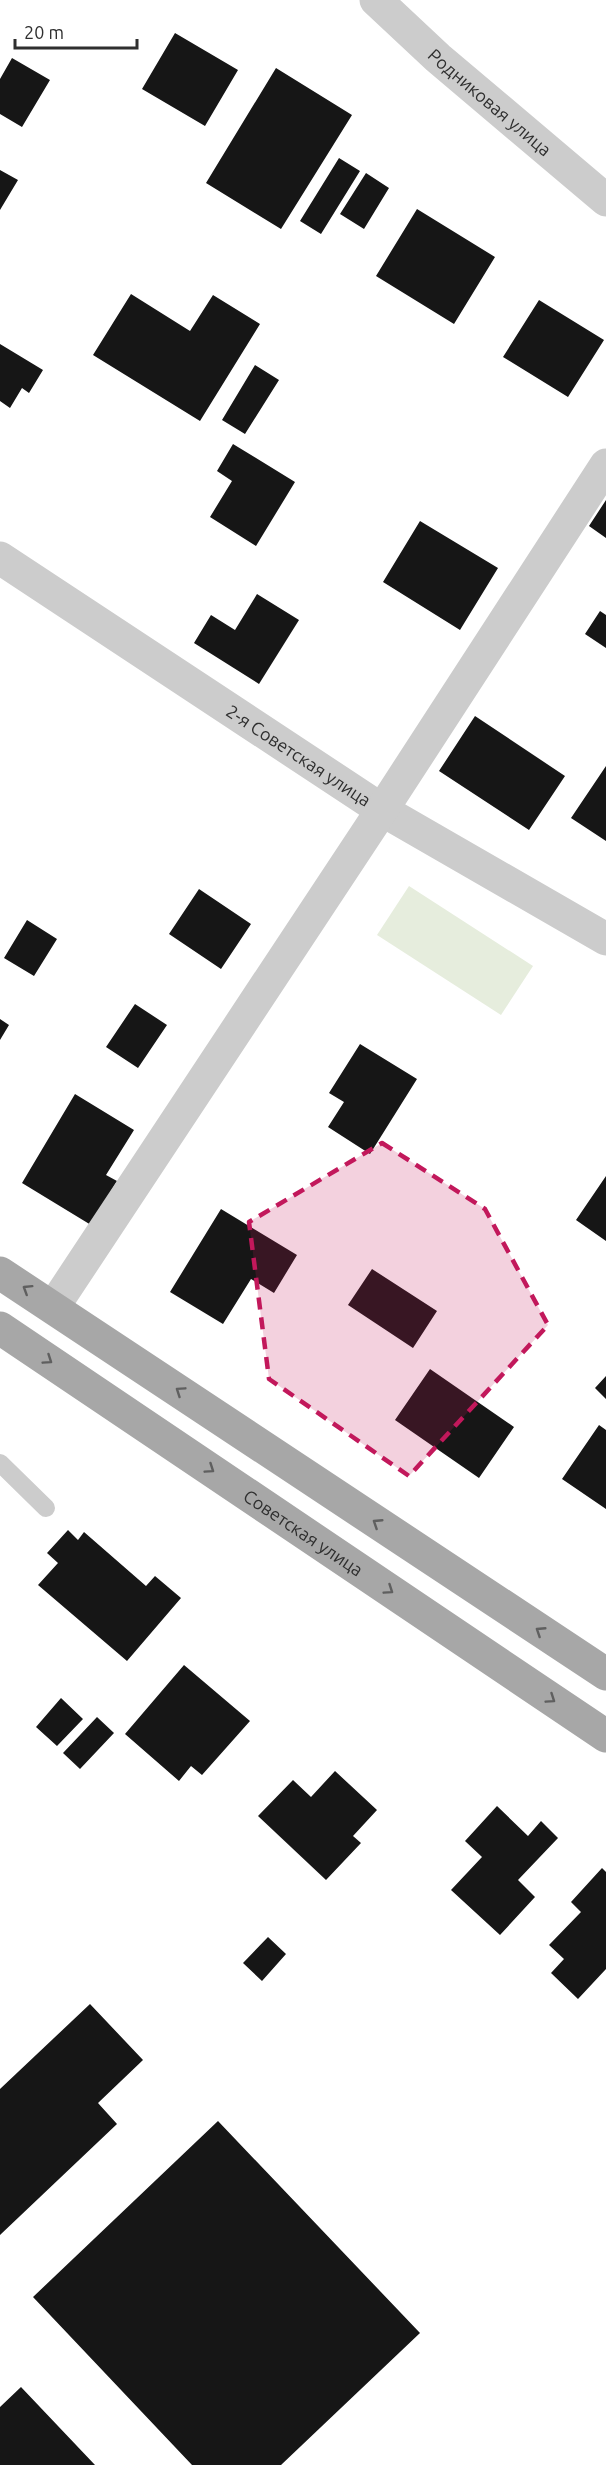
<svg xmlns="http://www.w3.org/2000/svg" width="606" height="2465" font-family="Ubuntu,sans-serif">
<rect width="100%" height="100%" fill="#fff"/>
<!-- green -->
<path fill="#e6eddd" d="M409,886L533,966L501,1015L377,935Z"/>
<!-- building -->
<path fill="#161616" d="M175,33L238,70L205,126L142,89Z
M12,58L50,80L22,127L0,114V79Z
M276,68L352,115L281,229L206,183Z
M339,158L360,171L321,234L300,221Z
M0,170L18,180L0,210Z
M366,173L389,188L364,229L340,214Z
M417,209L495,257L454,324L376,276Z
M131,294L190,331L213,295L260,324L200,421L93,355Z
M539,300L604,340L568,397L503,357Z
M0,344L43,370L29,393L22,388L10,408L0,401Z
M255,365L279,380L245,434L222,420Z
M233,444L295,482L256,546L210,517L232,481L217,471Z
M606,500V538L589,526Z
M420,521L498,568L460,630L383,582Z
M257,594L299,620L259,684L194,643L211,615L235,630Z
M600,611L606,615V648L585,634Z
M475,716L565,776L529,830L439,771Z
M606,766V841L571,818Z
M199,889L251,924L221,969L169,934Z
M27,920L57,939L34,976L4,958Z
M135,1004L167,1025L138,1068L106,1047Z
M0,1019L9,1025L0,1040Z
M360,1044L417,1079L370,1154L328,1127L344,1102L329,1093Z
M75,1094L134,1130L106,1175L117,1181L91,1225L22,1183Z
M606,1176V1241L576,1220Z
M221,1209L297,1255L274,1293L251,1279L223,1324L170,1292Z
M372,1269L437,1311L413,1348L348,1305Z
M430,1369L514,1427L479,1478L395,1420Z
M606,1376V1399L595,1388Z
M599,1425L606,1430V1509L562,1479Z
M68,1530L78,1540L84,1532L146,1586L155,1576L181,1598L127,1661L38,1585L58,1563L47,1553Z
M184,1665L250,1721L202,1775L191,1766L179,1781L125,1734Z
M61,1698L83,1719L57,1746L36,1727Z
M97,1717L114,1733L80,1769L63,1753Z
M335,1771L377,1810L353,1836L361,1843L326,1880L258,1816L293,1780L311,1797Z
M497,1806L528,1836L541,1821L558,1838L518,1880L535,1897L500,1935L451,1890L482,1857L465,1841Z
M602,1868L606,1872V1969L578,1999L551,1973L564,1959L549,1945L581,1912L571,1902Z
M268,1937L286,1954L262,1981L243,1963Z
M90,2004L143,2060L98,2103L117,2124L0,2235V2089Z
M218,2121L420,2333L281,2465H192L33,2297Z
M21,2387L95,2465H0V2407Z"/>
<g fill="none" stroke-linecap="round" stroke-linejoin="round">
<!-- service -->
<path stroke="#ccc" stroke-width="18" d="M0,1463L46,1508"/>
<!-- minor -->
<g stroke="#ccc" stroke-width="33">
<path id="s1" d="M376,0L438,58L606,200"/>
<path id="s2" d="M0,558L382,810L606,939"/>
<path d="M54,1306L382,810L606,465"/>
</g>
<!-- primary -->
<g stroke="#a7a7a7" stroke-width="33">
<path d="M0,1273L606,1674"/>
<path id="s3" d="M0,1328L606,1736"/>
</g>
</g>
<!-- one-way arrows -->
<defs><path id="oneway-chevron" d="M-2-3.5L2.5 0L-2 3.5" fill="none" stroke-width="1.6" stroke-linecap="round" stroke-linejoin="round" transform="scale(1.5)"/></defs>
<g stroke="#5f5f5f">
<use href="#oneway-chevron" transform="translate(27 1289) rotate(-148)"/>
<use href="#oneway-chevron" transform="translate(48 1360) rotate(34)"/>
<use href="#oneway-chevron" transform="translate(180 1391) rotate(-146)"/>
<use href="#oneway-chevron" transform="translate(210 1469) rotate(34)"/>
<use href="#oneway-chevron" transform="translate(377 1523) rotate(-147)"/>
<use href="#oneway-chevron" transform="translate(389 1590) rotate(34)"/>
<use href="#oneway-chevron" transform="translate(540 1631) rotate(-147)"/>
<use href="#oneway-chevron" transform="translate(551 1699) rotate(34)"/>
</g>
<!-- marked area -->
<path fill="#c2185b" fill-opacity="0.2" stroke="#c2185b" stroke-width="4.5" stroke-dasharray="12 8" stroke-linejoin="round" d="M382,1143L485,1209L548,1325L409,1476L269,1379L249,1222Z"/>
<g text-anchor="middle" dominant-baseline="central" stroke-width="6" stroke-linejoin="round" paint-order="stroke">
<!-- street labels -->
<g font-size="18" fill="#2f2f2f" stroke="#fff">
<text stroke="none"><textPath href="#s1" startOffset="153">Родниковая улица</textPath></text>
<text stroke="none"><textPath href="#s2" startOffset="358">2-я Советская улица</textPath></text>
<text stroke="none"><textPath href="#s3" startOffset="366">Советская улица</textPath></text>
</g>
</g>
<!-- scale -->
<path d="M15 39v9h122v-9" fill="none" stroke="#2f2f2f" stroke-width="3"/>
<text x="24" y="39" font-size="18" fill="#2f2f2f" stroke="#ffffff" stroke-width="4.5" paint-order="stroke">20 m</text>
</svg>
